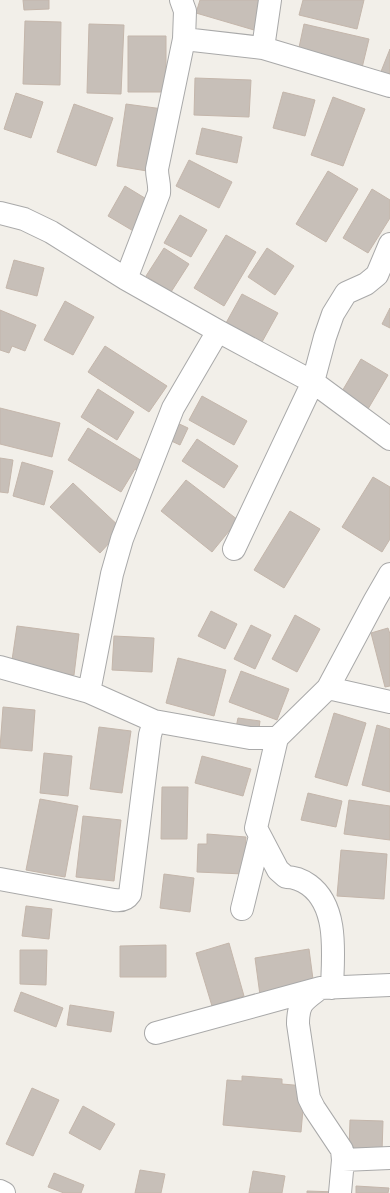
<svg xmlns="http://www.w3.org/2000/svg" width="390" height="1193" font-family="'PT Sans Narrow',sans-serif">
<rect width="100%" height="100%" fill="#f2efe9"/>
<!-- building -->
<path fill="#c7bfb8" stroke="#c4b6ab" d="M23,0H49V9L24,10Z
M200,0H262L254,30L196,13Z
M303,0H364L357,29L299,15Z
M25,21L61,22L60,85L23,84Z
M89,24L124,25L121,94L87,93Z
M304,24L369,39L361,72L297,57Z
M128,36H166V92H128Z
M390,49V78L380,74Z
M195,78L251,80L249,117L194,115Z
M283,92L315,100L305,136L273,128Z
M16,93L43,102L31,138L4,129Z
M333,97L365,109L343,166L311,155Z
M74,104L113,118L96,166L57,152Z
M126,104L163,109L153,172L117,166Z
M202,128L242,137L237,163L196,154Z
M189,160L232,182L219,208L176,186Z
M328,171L358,189L326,242L296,224Z
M125,186L153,203L135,232L108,216Z
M372,189L390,200V218L368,253L343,238Z
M180,215L207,230L191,257L164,243Z
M226,235L256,252L224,306L194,288Z
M164,248L189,264L171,292L146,276Z
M267,248L294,266L275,295L248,277Z
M14,260L44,268L37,296L6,288Z
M242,294L278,313L262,342L226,323Z
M65,301L94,317L73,355L44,340Z
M390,308V328L382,324Z
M0,310L36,325L25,351L12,346L9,353L0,350Z
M105,346L167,386L149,412L88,372Z
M361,359L388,375L368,409L341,393Z
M98,389L134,412L117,440L81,417Z
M202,396L247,421L234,445L189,420Z
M0,408L60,423L52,457L0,444Z
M175,422L188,428L180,445L167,439Z
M88,428L147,464L141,473L135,469L121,492L68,460Z
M197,439L238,466L224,488L182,461Z
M0,458L13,460L8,493L0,492Z
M22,462L53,471L44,505L13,496Z
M373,477L390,487V539L382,552L342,527Z
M186,480L238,520L212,552L161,511Z
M73,483L122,529L100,553L50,507Z
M290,511L320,529L284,588L254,570Z
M211,611L237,624L225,649L198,636Z
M295,615L320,629L297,672L272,659Z
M251,625L271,635L255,669L234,659Z
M17,626L79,634L74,675L11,667Z
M388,628L390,634V686L385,687L371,633Z
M114,636L154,638L152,672L112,670Z
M178,658L226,670L214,716L166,703Z
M241,671L289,689L277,720L229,702Z
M3,707L35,710L32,751L0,748Z
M334,713L366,723L347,786L315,777Z
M238,718L260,721L258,736L235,732Z
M377,725L390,729V792L362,785Z
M99,727L131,731L122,793L90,789Z
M44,753L72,756L68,796L40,793Z
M202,756L251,769L243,796L195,783Z
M162,787H188L187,839H161Z
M308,793L342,801L336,827L301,820Z
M40,799L78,806L65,877L26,870Z
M349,800L390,806V840L344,834Z
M83,816L121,820L114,881L76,877Z
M207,834L246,837L244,874L197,872L198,844H207Z
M341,850L387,854L384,899L337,896Z
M164,874L194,878L190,912L160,908Z
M26,906L52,909L49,939L22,936Z
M229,943L244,996L212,1006L196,953Z
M166,945V977H120V946Z
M309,949L314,987L260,995L255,958Z
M20,950H47L46,985L20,984Z
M21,992L63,1008L56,1027L14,1011Z
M70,1005L114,1012L111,1032L67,1025Z
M242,1076L282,1079V1084L305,1086L301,1132L223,1125L227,1080L242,1081Z
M32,1088L59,1100L33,1156L6,1144Z
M83,1106L115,1124L100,1150L69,1133Z
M350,1120L383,1121L382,1152L349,1151Z
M140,1170L165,1174L161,1193H135Z
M253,1171L285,1176L282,1193H249Z
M54,1173L84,1185L81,1193H64L48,1187Z
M356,1186L389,1188L388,1193H356Z
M307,1191L337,1192V1193H307Z"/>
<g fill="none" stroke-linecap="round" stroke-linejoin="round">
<defs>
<path id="minor" d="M184,39L263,48L390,86
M263,48L270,0
M0,213L24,219L51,232L126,279L218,331L313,382L390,439
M126,279L159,193C160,184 157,178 157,169L184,39L185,11L181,0
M234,549L313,382L325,337L333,314L346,293L366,284L377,275L390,244
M0,667L89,692L154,721L250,738H277
M328,688L390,702
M89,692L112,574L122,539L173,408L218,331
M0,879L114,900C121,901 126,900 130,894L150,735L154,721
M242,909L260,836
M332,988C333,955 339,907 309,885C302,880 296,877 286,877L278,870L256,828L277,738L328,688L375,600L390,574
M319,989C303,1001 298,1003 298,1024L309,1098L314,1108L342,1150L343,1160L340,1193
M156,1033L320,988L390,985
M343,1160L390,1158
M0,1191L4,1193"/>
</defs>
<!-- minor casing -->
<use href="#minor" stroke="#a9a9a9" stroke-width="24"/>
<!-- minor -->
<use href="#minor" stroke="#fff" stroke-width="22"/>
</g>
</svg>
